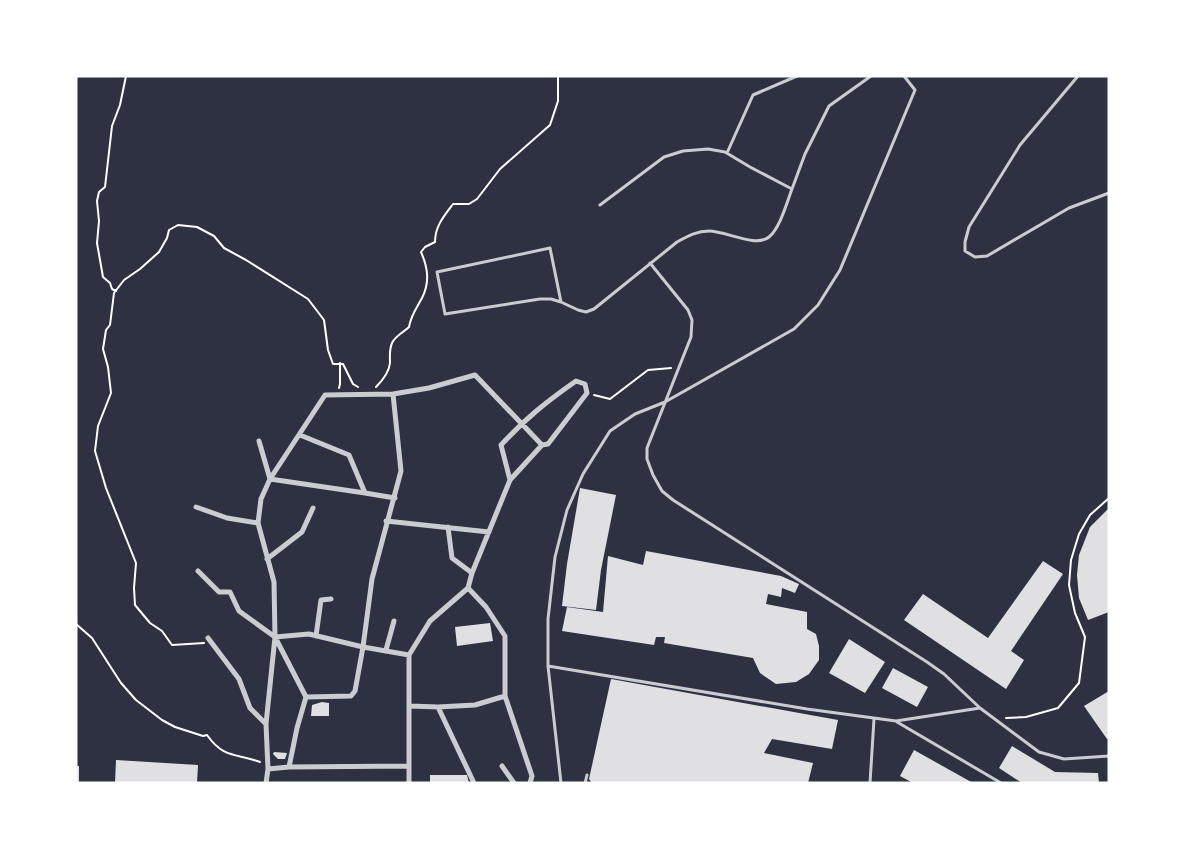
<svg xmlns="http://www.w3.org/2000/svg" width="1185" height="859" font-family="Arial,sans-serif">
<rect width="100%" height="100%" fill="#2d3142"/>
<!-- building -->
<path fill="#e0e0e3" d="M580,488L616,495L601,570L596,610L562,606L567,564Z
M1109,508V612L1088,620L1079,598L1077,575L1079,555L1090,527Z
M646,551L781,576L799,584L795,593L782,588L781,597L768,594L766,604L807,612V629L816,634L819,646V660L809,674L796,682L776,684L760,673L753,658L664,643L665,637H656L654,645L562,631L567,607L603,612L608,556L643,565Z
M1043,561L1063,574L1011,651L1024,660L1006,689L904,620L923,594L988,638Z
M490,623L493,641L457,646L455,627Z
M849,639L885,662L865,693L829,673Z
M893,668L928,687L917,707L882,688Z
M611,679L838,720L832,749L772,739L764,753L813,763L808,783H592L589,779Z
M1109,691V738L1107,739L1084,706Z
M322,702L329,703V716H311L312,705Z
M1012,746L1055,772L1098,773L1099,783H1022L999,768Z
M914,750L973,783H913L900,776Z
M274,752L287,753L285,759H278L273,754Z
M116,760L198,765L197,783H115Z
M76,766H79V783H76Z
M430,775H467L469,783H430Z"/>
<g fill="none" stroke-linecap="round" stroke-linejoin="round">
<!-- path -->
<path stroke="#fff" stroke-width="2" d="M116,291L112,289L110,283L103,277L97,243L99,221L97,201L99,192L105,187L112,126L120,105L126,76
M376,387C382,381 389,373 390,363C390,357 389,350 392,343C395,336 404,332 409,327C411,315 416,309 422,298C430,282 428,268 421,252L425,247L435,242C435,226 444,216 453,204H469L477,199L500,169L550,125L558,101V76
M339,388L340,384V363
M594,395L610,399L648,370L671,368
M76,624L92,638L121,683L136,700L162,720L175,727L203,736L207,735C224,759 236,753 260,762
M204,643L172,645L162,631L150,623L135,605L134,588L136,563L106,488L95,451L98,426L111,393L108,367L103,349L106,330L110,325L114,293L124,280L140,269L159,252L167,238L169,230L178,225L197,227L214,236L224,248L246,260L308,299L324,320L328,350L333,364H343L353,384L358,387
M1006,718L1026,717L1058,708L1079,683L1085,637L1075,613L1069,585L1071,560L1079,534L1090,515L1109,498"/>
<!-- service -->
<path stroke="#caccd0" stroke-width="3" d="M1078,76L1020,145L969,227L965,242V251L975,257L987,256L1069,208L1109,193
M727,153L753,95L797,76
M600,205L664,157L683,151L708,149L725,152L750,167L792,189L805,154L829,106L871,76
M650,263L688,310L692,320L691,337L647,448V459L653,475L662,491L673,500L927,662L944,674L980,708L1039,752L1064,759L1109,756
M561,302L550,248L437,272L445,314L540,299H551L561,302L578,310L586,312L594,309L677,242C688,236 697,231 709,231C726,231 756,248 769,237C780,228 787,202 792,189
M548,666L807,709L896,721L980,708
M897,722L1001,783
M561,783L548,666V619L555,557L567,510L583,474L610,431L635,414L665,402L794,329L818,305L840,270L915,90L904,76
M585,783L587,775
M870,783L874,719"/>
<!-- minor -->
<path stroke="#caccd0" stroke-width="5" d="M300,435L349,455L365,493L395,498
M259,441L270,479L365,493
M196,507L227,518L258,523
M386,521L489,532
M448,527L452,558L472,573
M267,559L302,532L313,508
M198,571L219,592H230L239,611L275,637L306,697L297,728L289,767L268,769
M468,588L486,607L505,636V696L532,776L530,783
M316,636L321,600L331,599
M275,637L309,634L363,647L409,655
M208,638L239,679L250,708L266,724
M386,650L394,621
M306,697L351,696L355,691L363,647L372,579L401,471L393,394
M410,706L438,707L475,705L505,696
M438,707L474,783
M502,766L514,783
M289,767L409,766
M266,783L268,769L266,724L275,637L274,582L258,523L261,499L270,479L325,395L393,394L429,388L475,375L542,445
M409,783V655L430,621L468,588L472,573L510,480L542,445L548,444L587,393L585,384L576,381C546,402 526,418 501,445L510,480"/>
</g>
<!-- border -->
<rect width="1185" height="859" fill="none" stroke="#ffffff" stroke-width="155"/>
</svg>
